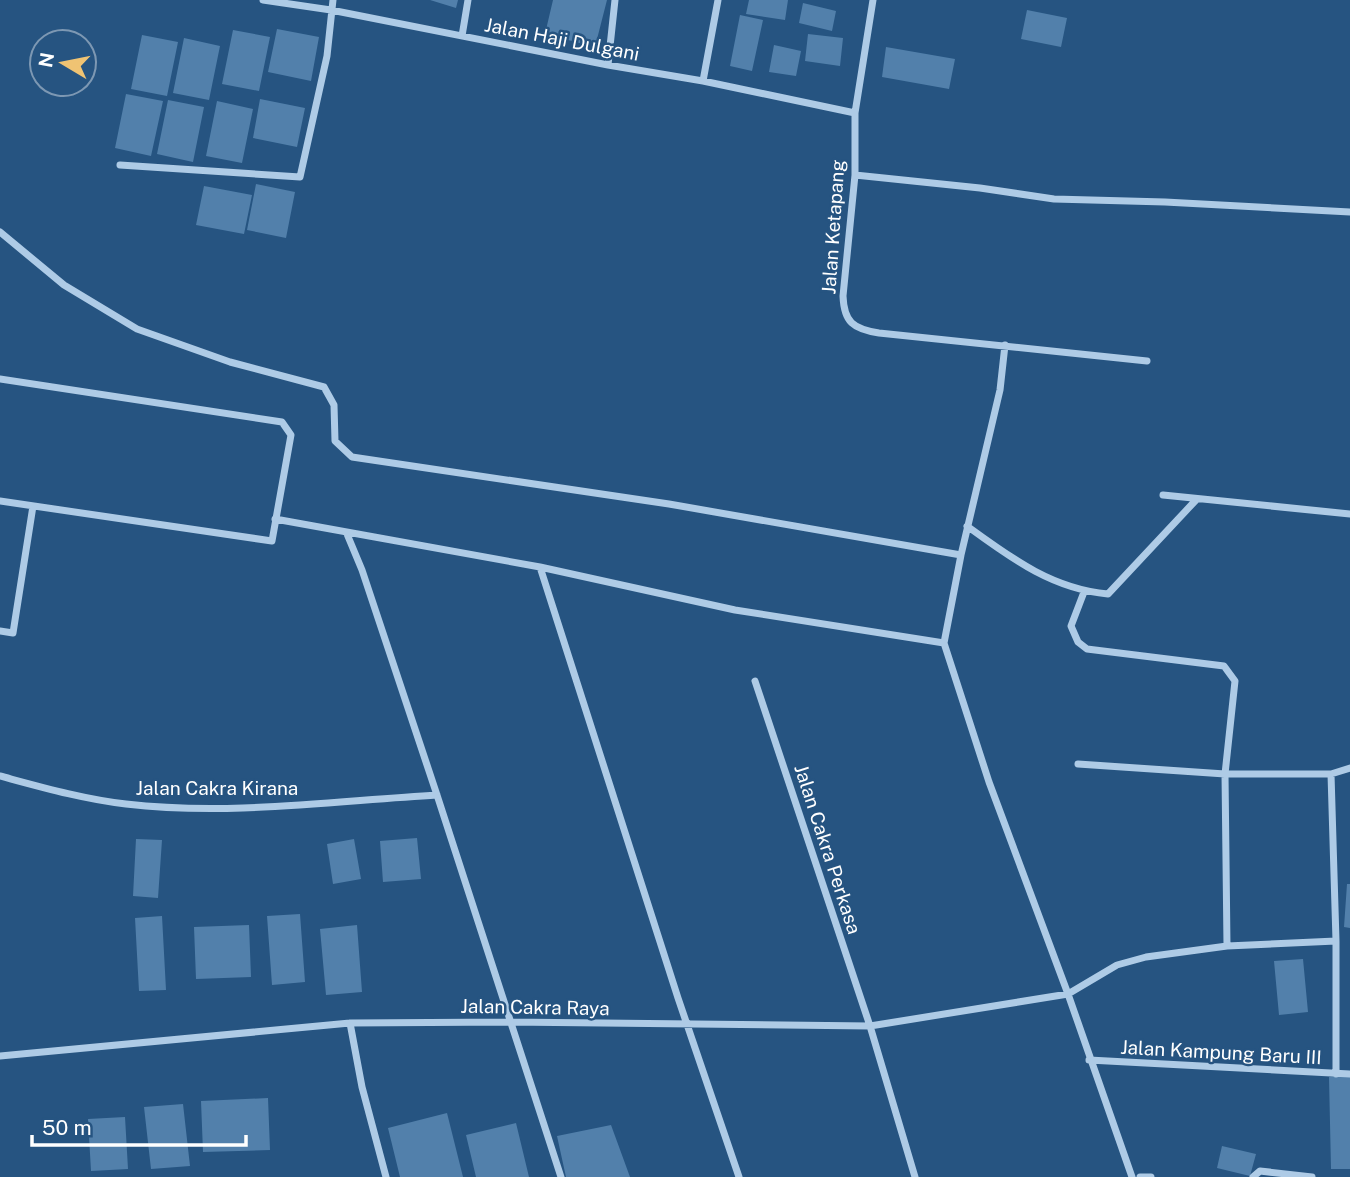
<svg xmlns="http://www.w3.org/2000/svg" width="1350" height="1177" font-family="'Public Sans',sans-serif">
<rect width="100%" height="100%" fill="#265481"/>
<!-- building -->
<path fill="#5280ab" d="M430,0H458L456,8Z
M553,0H607L595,47L545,34Z
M749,0H788L785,20L746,14Z
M803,3L836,11L832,31L799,23Z
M1027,10L1067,18L1061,47L1021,39Z
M740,15L763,20L752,71L730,66Z
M277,29L319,37L311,81L268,72Z
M233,30L270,37L259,91L222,84Z
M808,34L843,38L840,66L805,61Z
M142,35L178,42L167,96L131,89Z
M184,38L220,46L209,100L173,93Z
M774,45L801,51L796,76L769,72Z
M886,47L955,59L949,89L882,77Z
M126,94L163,101L151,156L115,148Z
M260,99L305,108L297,147L253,138Z
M168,100L204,107L193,162L157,154Z
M217,101L253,109L242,163L206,156Z
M256,184L295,192L286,238L247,230Z
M204,186L252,195L244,234L196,225Z
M417,838L421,879L383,882L380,841Z
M136,839L162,840L158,898L133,896Z
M354,839L361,879L333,884L327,844Z
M1347,884H1350V928L1344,927Z
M300,914L305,982L272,985L267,916Z
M162,916L166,990L139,991L135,918Z
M249,925L251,977L196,979L194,927Z
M357,925L362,992L326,995L320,929Z
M1303,959L1308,1012L1279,1015L1274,961Z
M1350,1076V1169H1331L1329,1077Z
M268,1098L270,1150L203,1152L201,1101Z
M183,1104L190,1166L151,1169L144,1107Z
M447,1113L463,1177H400L388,1128Z
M125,1117L128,1169L91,1171L88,1119Z
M516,1123L529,1177H476L466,1135Z
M611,1125L630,1177H566L557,1136Z
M1222,1146L1256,1154L1250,1176L1217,1168Z"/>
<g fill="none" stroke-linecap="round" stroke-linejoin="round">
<!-- minor -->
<path stroke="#aecbe6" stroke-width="7" d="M263,0L331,10L608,65L703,81L855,113
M873,0L855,113V175L843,296C844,322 853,329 879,333L1147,361
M462,36L468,0
M608,65L615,0
M703,81L718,0
M120,165L300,177L327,56L333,0
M855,175L980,188L1054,199L1165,202L1350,212
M0,232L64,285L137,329L230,362L324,387L334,405L335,441L352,457L669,504L961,555
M1005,345L1000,390L961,555L944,643L989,782L1068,994L1132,1177
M0,379L282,422L291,435L272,541L0,501
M1163,495L1350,514
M275,519L540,567L735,610L944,643
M967,526C1011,558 1052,589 1108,594L1196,500
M347,534L362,570L437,795L561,1177
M540,567L678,998L739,1177
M1084,592L1071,626L1078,642L1087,649L1224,666L1235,681L1225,774L1227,946
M0,631L13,633L33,506
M755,681L870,1026L915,1177
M1078,764L1225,774H1331L1350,768
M1331,774L1336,941V1074
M0,776C41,787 83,799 126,804C229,816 334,801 437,795
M350,1023L362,1087L386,1177
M0,1056L350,1023L509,1022L870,1026L1068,994L1117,965L1146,957L1227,946L1336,941
M1089,1060L1350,1074
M1140,1177H1151
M1253,1177L1260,1171L1312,1177"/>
</g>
<g text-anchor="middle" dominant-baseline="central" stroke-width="5" stroke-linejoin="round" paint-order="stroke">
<!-- street labels -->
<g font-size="19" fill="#fff" stroke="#265481">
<text transform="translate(562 39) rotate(11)">Jalan Haji Dulgani</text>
<text transform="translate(833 227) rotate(-86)">Jalan Ketapang</text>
<text x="217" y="788">Jalan Cakra Kirana</text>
<text transform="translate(828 849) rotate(72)">Jalan Cakra Perkasa</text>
<text transform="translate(535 1007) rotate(1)">Jalan Cakra Raya</text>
<text transform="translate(1221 1052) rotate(3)">Jalan Kampung Baru III</text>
</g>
</g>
<!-- north arrow -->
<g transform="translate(63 63) rotate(280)"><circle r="33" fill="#265481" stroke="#7d98b3" stroke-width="2"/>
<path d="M0-5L12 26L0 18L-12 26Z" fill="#efc373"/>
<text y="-10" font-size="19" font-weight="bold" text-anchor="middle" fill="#ffffff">N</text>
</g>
<!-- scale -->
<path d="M32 1135v10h214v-10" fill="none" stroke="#ffffff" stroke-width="3.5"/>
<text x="42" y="1135" font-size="21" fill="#ffffff" stroke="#265481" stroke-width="5" paint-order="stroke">50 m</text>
</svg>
